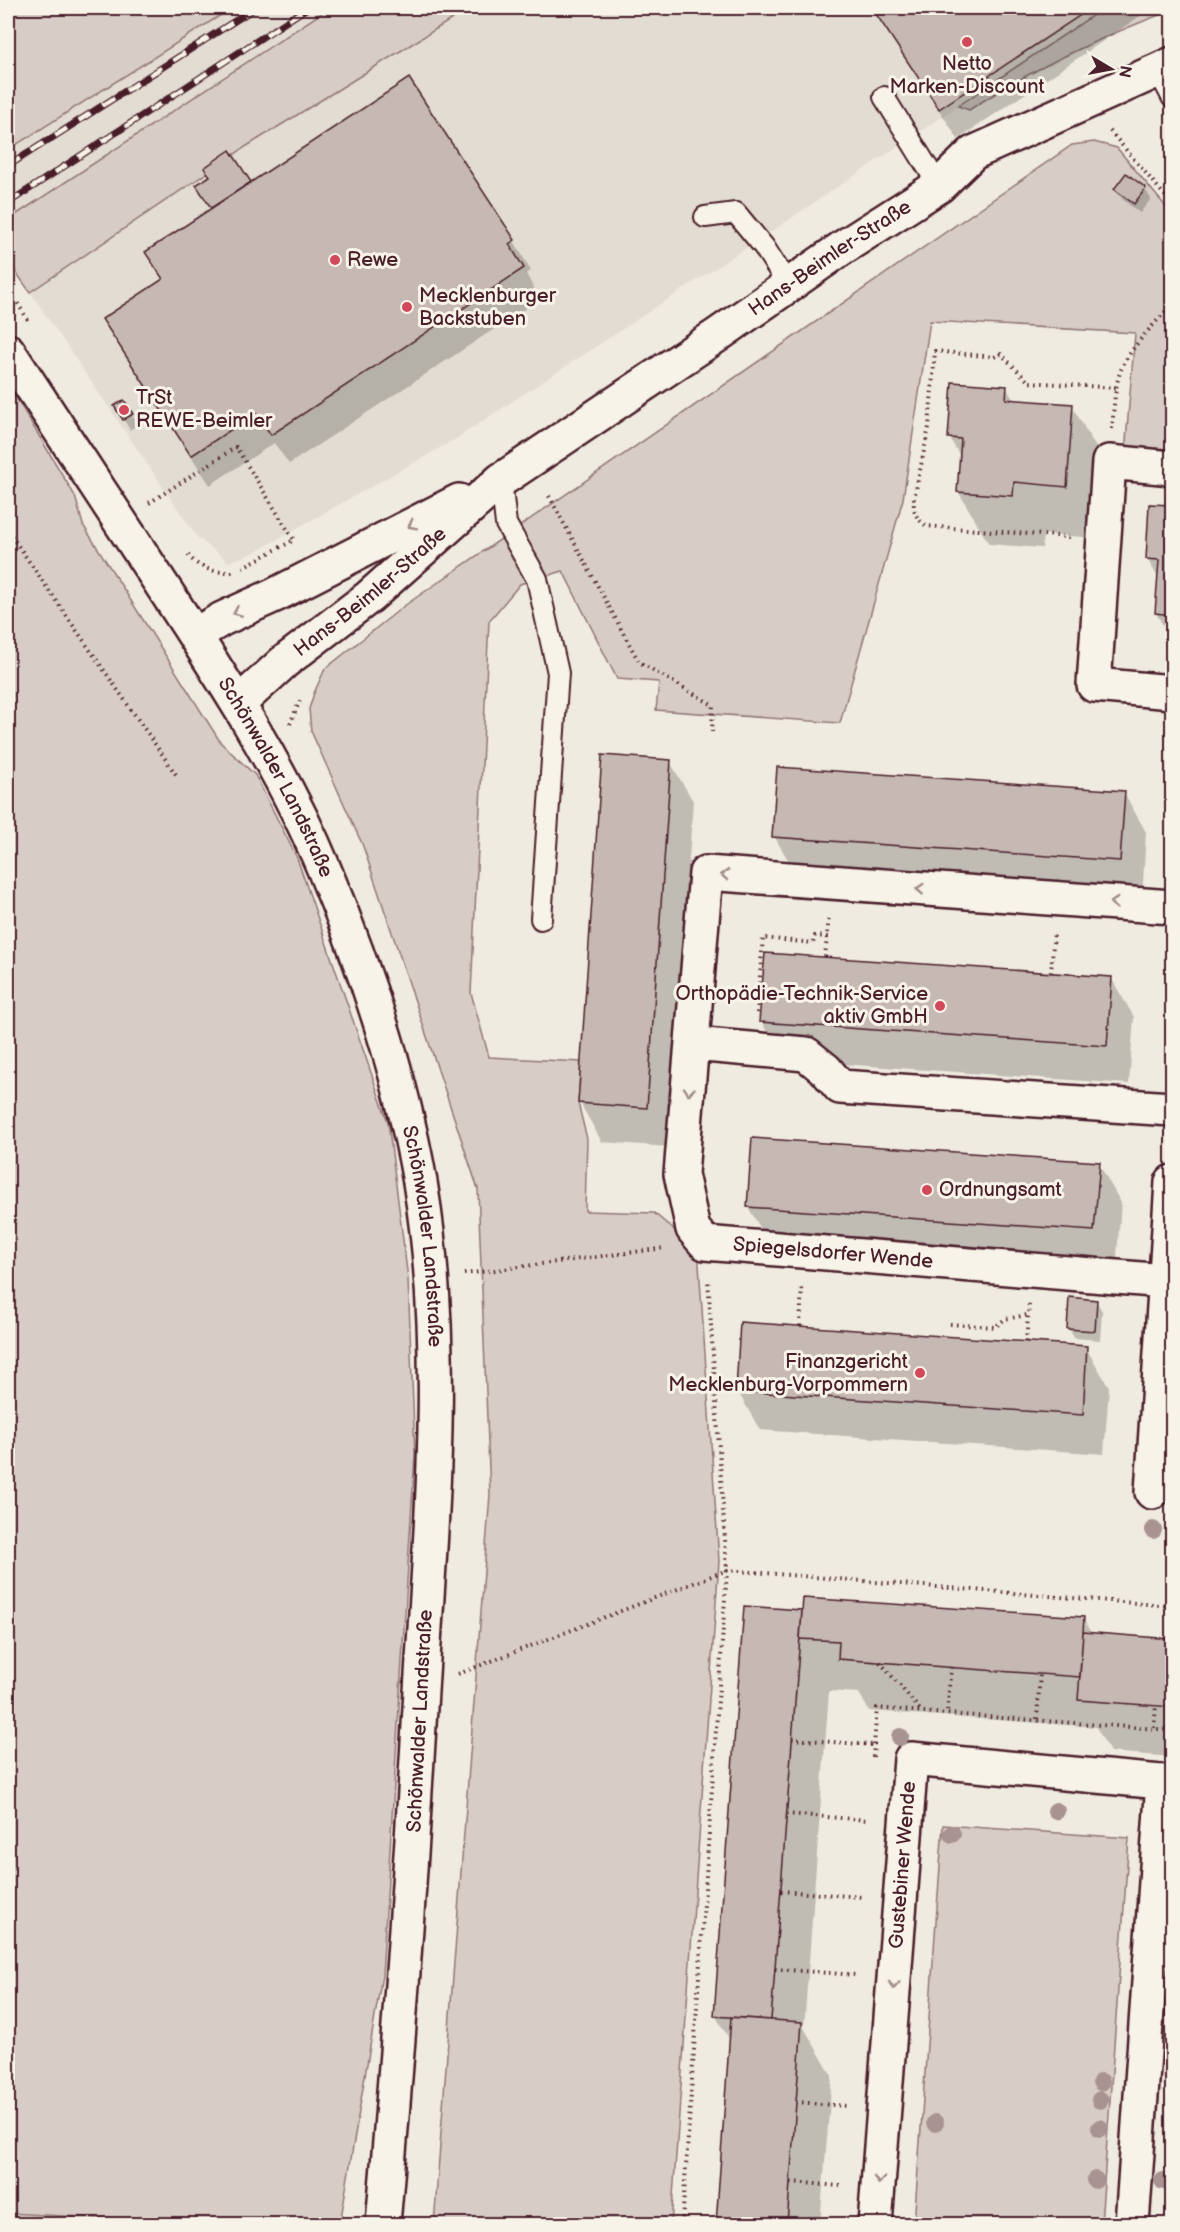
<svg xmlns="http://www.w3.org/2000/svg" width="1180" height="2232" font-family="'Balsamiq Sans',sans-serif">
<rect width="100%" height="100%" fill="#f0ebe0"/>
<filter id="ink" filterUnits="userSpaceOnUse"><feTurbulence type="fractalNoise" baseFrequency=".0167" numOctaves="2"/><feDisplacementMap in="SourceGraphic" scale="12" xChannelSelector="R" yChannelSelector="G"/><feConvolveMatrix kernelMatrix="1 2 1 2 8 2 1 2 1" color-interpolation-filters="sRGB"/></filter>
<g filter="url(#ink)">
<!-- built -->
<path fill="#e3dcd2" d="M232,8H329L8,220V150Z
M470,8H1104L784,223L454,440L253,553L229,562L197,537L30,292L247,146Z
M8,2213L212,2224H8Z"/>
<!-- green -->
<path fill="#d8cdc6" stroke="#917678" stroke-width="1.5" d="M8,8H232L8,150Z
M329,8H470L247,146L30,292L8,261V220Z
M1104,8H1172V10C1101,37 1033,68 969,110L958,106Z
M1094,142L1117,148L1172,214V457L1125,453L1135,333L930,321L903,499L840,723L656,710L659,682L617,679L563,571L520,584L489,621L471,993L489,1057L581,1062L578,1103L587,1139L585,1211L654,1213L698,1250L719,1561L671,2224H434L490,1494L478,1189L363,846L311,731L309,709L314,693L325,669L404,606L1072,145Z
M8,384L75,496L83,525L221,743L255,775L297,858L388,1122L408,1279L415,1455L382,1975L340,2224H212L8,2213Z
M943,1825L1129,1838L1101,2224H914Z"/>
<!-- shadow -->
<path fill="#0003" d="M873,8H1152L958,139Z
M408,80L514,241L531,271L526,274L540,299L289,464L274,443L210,485L121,350L104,320L164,280L147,253L212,210L198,186L211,177L229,153L251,184Z
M1116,189H1145L1151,199L1140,213L1122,199Z
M1006,387L1014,401L1072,406L1102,458L1096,538L1043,534L1042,548L989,544L958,491L961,458L949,437Z
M132,415L138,424L130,430L122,417Z
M1151,505L1172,507V641L1156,613L1159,579L1147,559Z
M670,762L693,801L669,1147L602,1142L580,1103Z
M1124,793L1146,832L1142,899L797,875L774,836Z
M1111,978L1134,1017L1129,1084L783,1060L761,1021Z
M1099,1164L1121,1203L1116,1269L771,1246L748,1207Z
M1096,1301L1102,1311L1100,1340L1074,1338L1069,1328Z
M1086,1348L1109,1387L1104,1454L760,1430L737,1390Z
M746,1607L803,1611L1083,1619L1092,1635L1172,1640V1757L1110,1752L1096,1727L869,1711L859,1693L829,1691L804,2028L832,2076L820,2224H717L731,2042L715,2015Z"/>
<!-- building -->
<path fill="#c6b8b3" stroke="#4a1f2b" stroke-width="1.5" d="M872,8H1091L939,109Z
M409,78L515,240L509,244L524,268L271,435L256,413L191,456L102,319L163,279L145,252Z
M230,150L251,182L211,208L196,185L210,176L204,168Z
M1126,173L1146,188L1134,204L1114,189Z
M952,382L1007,386L1006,399L1073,404L1067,487L1014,482L1013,496L957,492L961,439L948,438Z
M124,400L133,414L123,420L114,406Z
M1149,504L1172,505V615L1155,613L1159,560L1146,559Z
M602,755L671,760L647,1108L578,1103Z
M777,767L1125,791L1120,861L772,837Z
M765,953L1112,977L1107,1046L759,1022Z
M752,1138L1100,1162L1094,1231L747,1207Z
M1069,1297L1097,1300L1095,1331L1067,1329Z
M740,1322L1087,1346L1083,1415L736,1391Z
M803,1598L1084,1617L1080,1677L838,1659L839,1641L800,1639Z
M744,1606L802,1610L771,2020L714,2016Z
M1083,1632L1172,1639V1707L1078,1700Z
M731,2017L802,2022L787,2224H716Z"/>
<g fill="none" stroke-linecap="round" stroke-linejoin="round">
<defs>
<path id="service" d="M1158,70L1172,97
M884,97L939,186
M705,217L736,213L764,247L789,286
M501,480L506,524L537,579L558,673L541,919"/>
<g id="minor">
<path d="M1172,468L1109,462L1094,685L1172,692"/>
<path d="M693,1044L806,1054L826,1070L840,1087L1172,1109"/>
<path d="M1165,1281L705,1243L693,1229L681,1174L706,873L1172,907"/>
<path d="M1152,1492L1172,1182"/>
<path id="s1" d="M875,2224L911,1759L1172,1783"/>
<path d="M1132,2224L1163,1782"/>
</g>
<g id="secondary">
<path id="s2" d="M8,351C55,423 103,495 150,567C214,665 279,761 324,869C366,970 401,1074 420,1182C449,1357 430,1533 420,1708C410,1881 398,2052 383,2224"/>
<path d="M195,635L222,619L275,595L459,501"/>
<path id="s3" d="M239,703L284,662L369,597L501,480L719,334L842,248L939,186L973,153L1172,64"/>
</g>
</defs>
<!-- service casing -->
<use href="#service" stroke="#4a1f2b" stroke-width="24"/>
<!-- minor casing -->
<use href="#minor" stroke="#4a1f2b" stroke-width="38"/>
<!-- secondary casing -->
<use href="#secondary" stroke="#4a1f2b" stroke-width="38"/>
<!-- path -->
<path stroke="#4a1f2b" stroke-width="4" stroke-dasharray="1.5 4.5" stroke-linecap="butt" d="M1110,131L1172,204
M8,288L28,320
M1112,429C1114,409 1114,386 1122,367C1133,344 1156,323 1172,304
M549,496L639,662L713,705L712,732
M149,503L236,447L294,540L243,567
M8,531L177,776
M1069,537L926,526C916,518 913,512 914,499L929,427L935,351L994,357L1001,354L1029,382L1116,388
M188,555C199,569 216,573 234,572
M290,724L301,698
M825,957L829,916
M1051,973L1054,932
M757,1013L763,938L813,943L815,936L828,937
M464,1274L665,1248
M950,1324L995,1327L1005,1319L1028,1315
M800,1326L802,1285
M1026,1342L1029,1304
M880,1662L921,1711
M951,1667L947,1714L1172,1730
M458,1674L727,1570L1172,1606
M1037,1719L1040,1674
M1154,1728L1156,1705
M792,1739L874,1745
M873,1757L877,1708L947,1714
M786,1814L868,1820
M781,1891L862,1897
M775,1969L856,1975
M796,2102L846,2106
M791,2182L840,2186
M682,2224L727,1570L708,1279"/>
<!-- service -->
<use href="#service" stroke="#f7f3e8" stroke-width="20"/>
<!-- minor -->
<use href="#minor" stroke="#f7f3e8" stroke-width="33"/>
<!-- secondary -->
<use href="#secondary" stroke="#f7f3e8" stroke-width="33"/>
<defs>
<path id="rail" d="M8,166L255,8
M8,203L307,8"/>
</defs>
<!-- rail casing -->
<use href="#rail" stroke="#4a1f2b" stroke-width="7"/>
<!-- rail -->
<use href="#rail" stroke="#f7f3e8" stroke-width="4.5" stroke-dasharray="14" stroke-linecap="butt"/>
</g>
<!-- trees -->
<g fill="#a89292">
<circle cx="1153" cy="1530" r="9"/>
<circle cx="900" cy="1737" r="9"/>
<circle cx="1056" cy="1811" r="9"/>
<circle cx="952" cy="1834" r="9"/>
<circle cx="1101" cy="2082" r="9"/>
<circle cx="1100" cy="2100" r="9"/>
<circle cx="935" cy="2123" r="9"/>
<circle cx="1100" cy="2128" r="9"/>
<circle cx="1095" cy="2180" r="9"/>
<circle cx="1163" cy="2181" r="9"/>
</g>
<!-- one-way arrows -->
<defs><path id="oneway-chevron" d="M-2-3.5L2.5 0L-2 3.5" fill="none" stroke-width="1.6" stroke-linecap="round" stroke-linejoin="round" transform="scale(1.5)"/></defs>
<g stroke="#a0898a">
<use href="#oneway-chevron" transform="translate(412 525) rotate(153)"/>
<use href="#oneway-chevron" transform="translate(237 612) rotate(157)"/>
<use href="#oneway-chevron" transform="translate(725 875) rotate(-175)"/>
<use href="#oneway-chevron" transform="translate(920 889) rotate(-176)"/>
<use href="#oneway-chevron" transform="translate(1114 903) rotate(-176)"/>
<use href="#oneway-chevron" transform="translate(689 1091) rotate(95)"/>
<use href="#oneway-chevron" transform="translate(894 1985) rotate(94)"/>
<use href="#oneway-chevron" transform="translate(879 2180) rotate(94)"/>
</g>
</g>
<!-- markers -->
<g fill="#d1495b" stroke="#f7f3e8" stroke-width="2">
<circle cx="967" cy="42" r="6"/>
<circle cx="335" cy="260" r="6"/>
<circle cx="407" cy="307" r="6"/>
<circle cx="124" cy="410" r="6"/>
<circle cx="940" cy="1006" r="6"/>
<circle cx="927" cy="1190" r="6"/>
<circle cx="920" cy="1373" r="6"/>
</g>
<g text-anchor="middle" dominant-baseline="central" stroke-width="6" stroke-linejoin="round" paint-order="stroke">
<!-- poi labels -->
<g font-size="20" fill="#4a1f2b" stroke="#f7f3e8" text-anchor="start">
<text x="967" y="64" text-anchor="middle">Netto<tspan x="967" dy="23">Marken-Discount</tspan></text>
<text x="347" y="260">Rewe</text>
<text x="419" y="296">Mecklenburger<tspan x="419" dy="23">Backstuben</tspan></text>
<text x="136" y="398">TrSt<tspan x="136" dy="23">REWE-Beimler</tspan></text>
<text x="928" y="994" text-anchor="end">Orthopädie-Technik-Service<tspan x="928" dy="23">aktiv GmbH</tspan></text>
<text x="939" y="1190">Ordnungsamt</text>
<text x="908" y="1362" text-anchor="end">Finanzgericht<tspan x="908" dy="23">Mecklenburg-Vorpommern</tspan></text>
</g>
<!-- street labels -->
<g font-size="20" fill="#4a1f2b" stroke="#f7f3e8">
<text stroke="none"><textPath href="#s3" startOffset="741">Hans-Beimler-Straße</textPath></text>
<text stroke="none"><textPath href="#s3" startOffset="172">Hans-Beimler-Straße</textPath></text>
<text stroke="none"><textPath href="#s2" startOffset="504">Schönwalder Landstraße</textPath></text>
<text stroke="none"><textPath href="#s2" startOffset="990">Schönwalder Landstraße</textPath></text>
<text transform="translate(833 1253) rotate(5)">Spiegelsdorfer Wende</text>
<text transform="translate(420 1721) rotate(-87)">Schönwalder Landstraße</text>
<text stroke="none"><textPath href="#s1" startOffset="360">Gustebiner Wende</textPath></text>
</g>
</g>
<!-- margin -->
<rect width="1180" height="2232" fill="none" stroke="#f7f3e8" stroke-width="30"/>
<rect x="15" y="15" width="1150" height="2202" fill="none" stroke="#4a1f2b" stroke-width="2" filter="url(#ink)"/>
<!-- north arrow -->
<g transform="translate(1111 69) rotate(100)" stroke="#f7f3e8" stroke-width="4.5" paint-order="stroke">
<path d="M0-4.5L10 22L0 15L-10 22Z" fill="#4a1f2b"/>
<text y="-9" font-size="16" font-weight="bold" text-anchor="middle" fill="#4a1f2b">N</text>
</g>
</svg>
